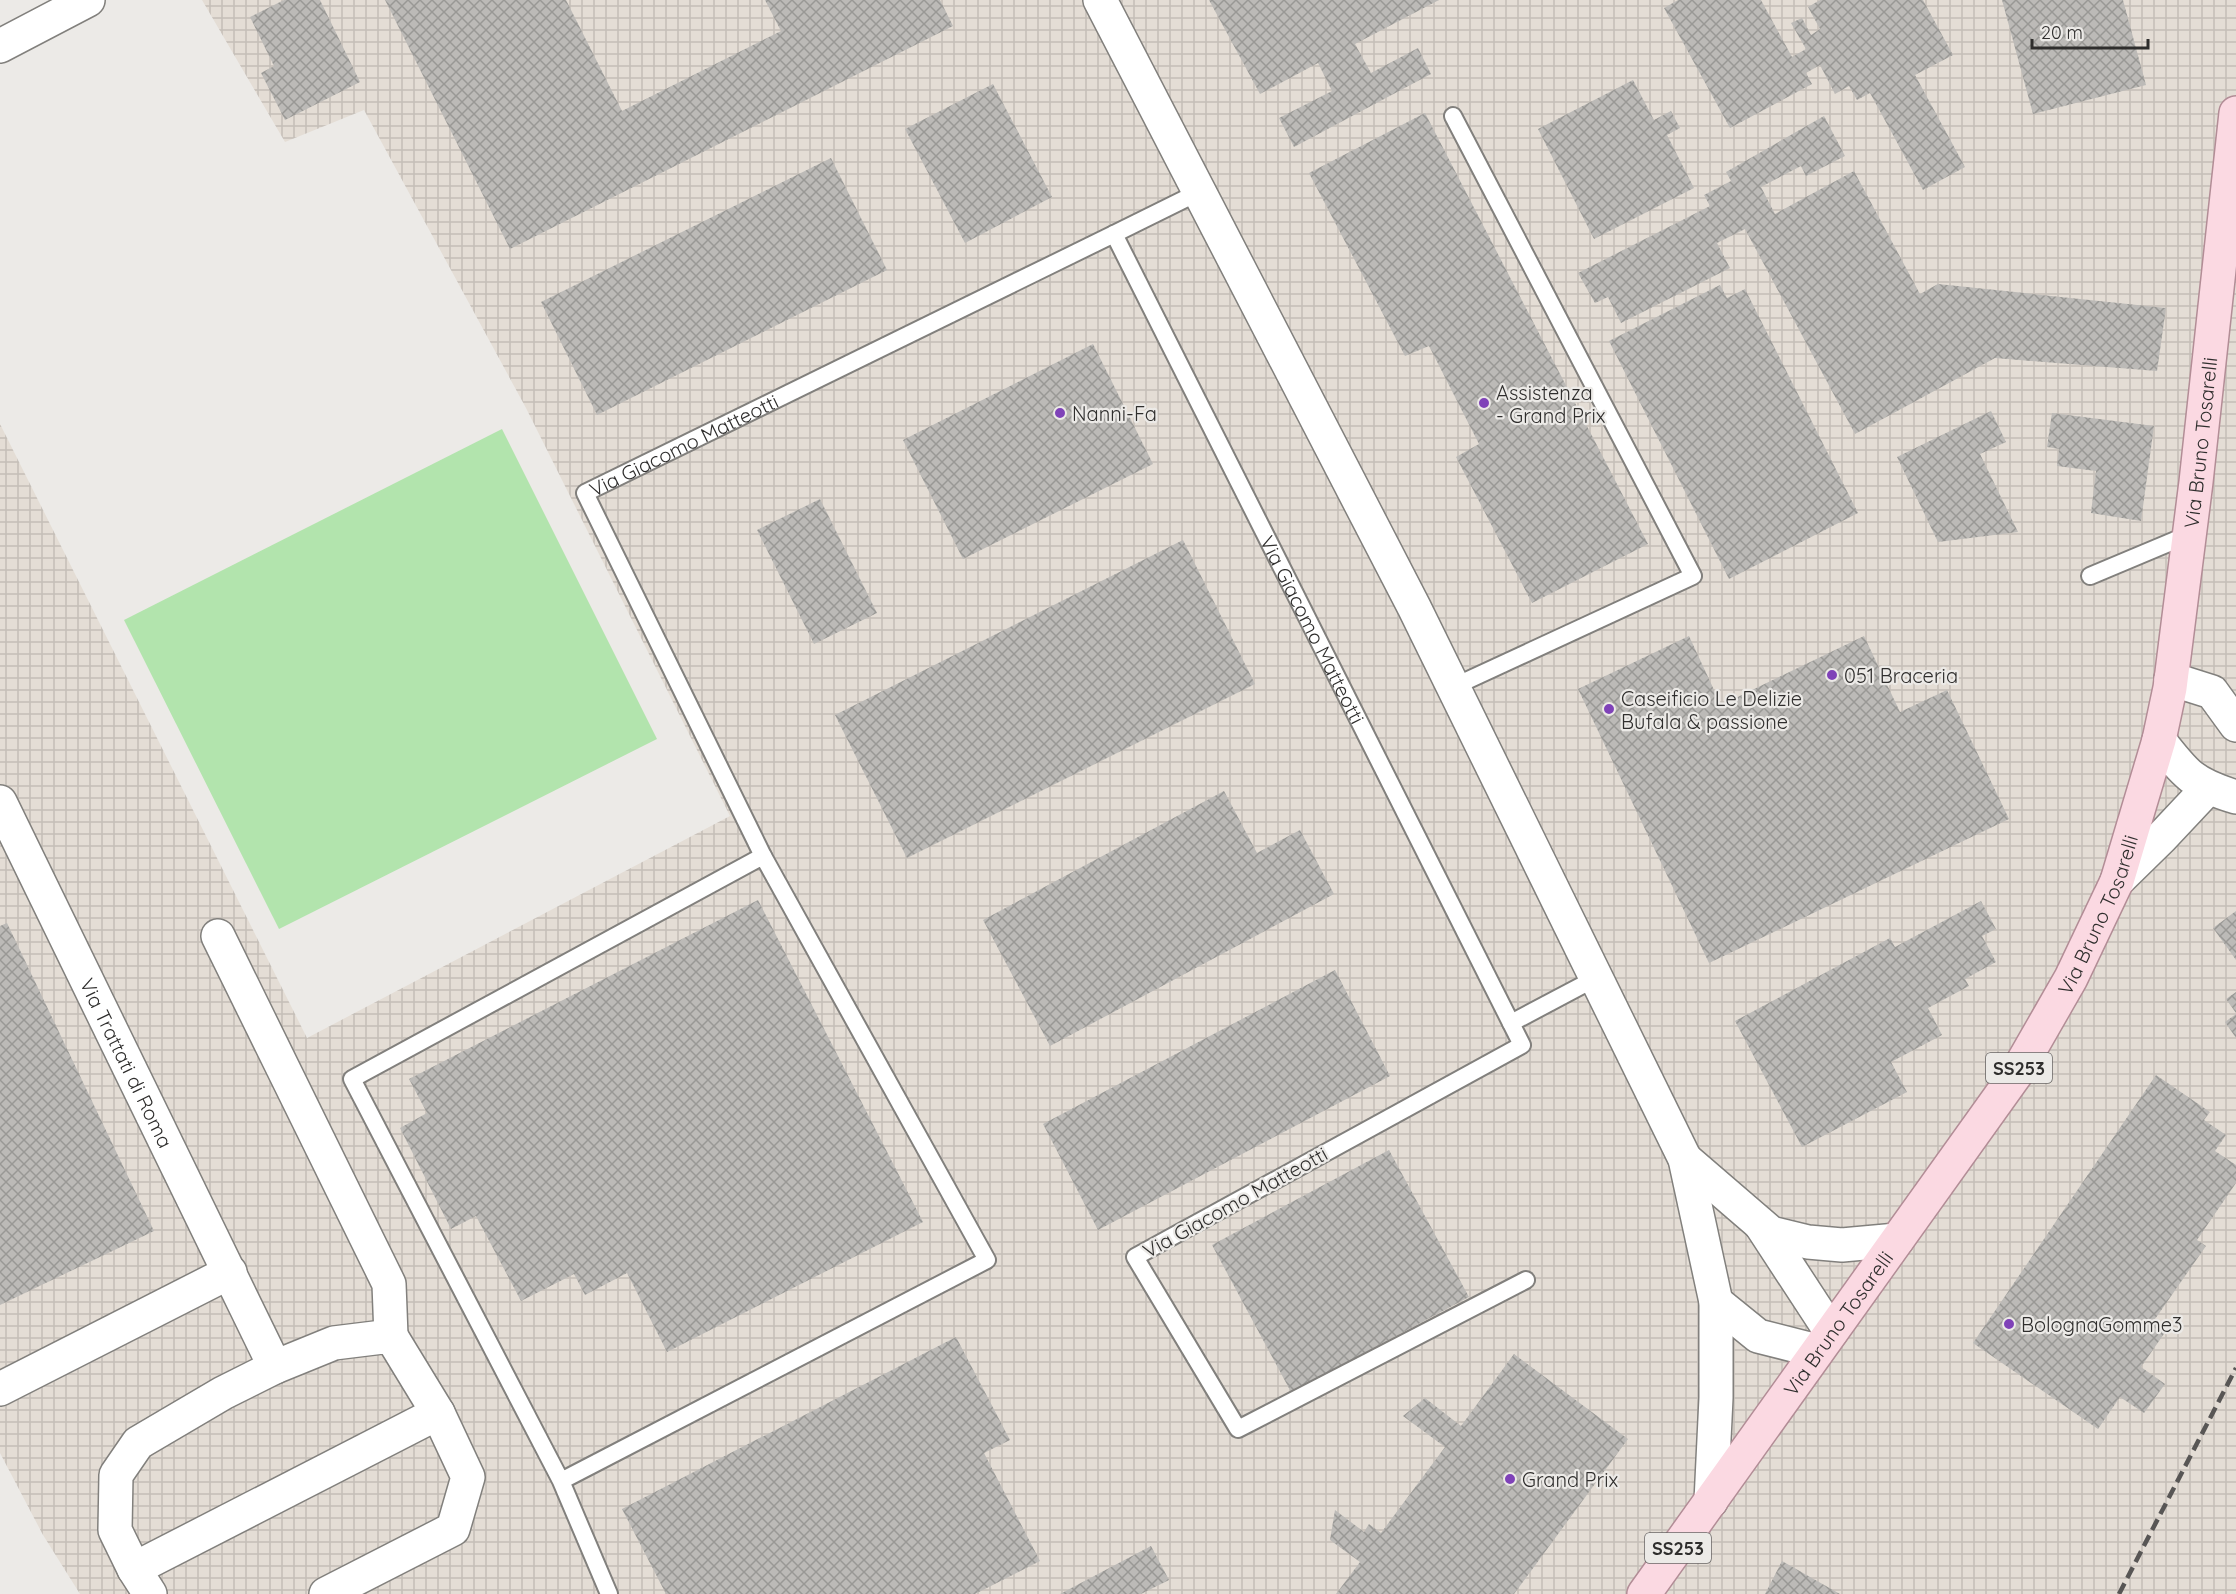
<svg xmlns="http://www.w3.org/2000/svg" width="2236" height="1594" font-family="Quicksand,sans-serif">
<defs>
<pattern id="industrial-grid" width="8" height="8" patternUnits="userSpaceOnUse" patternTransform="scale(1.5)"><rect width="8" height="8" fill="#e4ddd5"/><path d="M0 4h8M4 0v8" fill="none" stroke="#c4beb7"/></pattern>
<pattern id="building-cross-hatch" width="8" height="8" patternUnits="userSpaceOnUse" patternTransform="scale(1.5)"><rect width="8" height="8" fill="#bcbab7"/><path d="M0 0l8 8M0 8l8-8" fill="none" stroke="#999895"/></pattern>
</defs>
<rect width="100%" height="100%" fill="#eceae7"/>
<!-- industrial -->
<path fill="url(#industrial-grid)" d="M202,0H2236V1594H80L43,1535L0,1453V424L307,1038L730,816L526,408L364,110L285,142Z"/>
<!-- garden -->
<path fill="#b2e4ad" d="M502,429L657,739L279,929L124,620Z"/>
<!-- building -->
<path fill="url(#building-cross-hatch)" d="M284,0H320L360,82L285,120L261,73L274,66L250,17Z
M385,0H566L622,111L781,31L765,0H940L953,26L510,249Z
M1209,0H1439L1355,44L1371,73L1418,48L1431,74L1294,147L1279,118L1332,91L1318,63L1260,94Z
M1678,0H1761L1792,57L1806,49L1791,23L1802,18L1811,35L1820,29L1808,7L1820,0H1923L1953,55L1915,75L1965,167L1923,190L1870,93L1857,100L1849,86L1835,94L1820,65L1806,73L1812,84L1730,128L1664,8Z
M2002,0H2123L2146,85L2033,114Z
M1633,80L1654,120L1671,111L1680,128L1667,135L1694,188L1594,239L1538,129Z
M993,84L1052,197L965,243L905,129Z
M1425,113L1648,544L1532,603L1456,457L1479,444L1429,346L1405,356L1309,173Z
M1824,116L1845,156L1806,176L1801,166L1761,187L1775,214L1854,171L1920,294L1938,284L2166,308L2157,371L1995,358L1855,434L1745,229L1717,243L1730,268L1621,323L1608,297L1595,303L1578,273L1710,206L1704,195L1731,181L1726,172Z
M831,158L887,270L597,415L541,302Z
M1720,285L1727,298L1745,289L1858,513L1729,579L1609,341Z
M1093,344L1153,464L963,559L903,440Z
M1991,411L2006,442L1980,454L2018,532L1938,542L1897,457Z
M2052,413L2154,426L2141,521L2091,513L2096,471L2057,466L2059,449L2047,447Z
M820,499L877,613L814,644L757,530Z
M1183,540L1255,684L907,858L835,715Z
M1689,636L1721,705L1864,636L1900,712L1947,690L2009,819L1709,963L1578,689Z
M1224,791L1257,853L1300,830L1334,894L1050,1046L983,920Z
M758,900L923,1222L667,1352L627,1273L585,1295L574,1274L521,1301L476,1216L451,1229L400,1128L427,1113L409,1079Z
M1981,901L1996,929L1982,936L1996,962L1965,979L1969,986L1928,1008L1942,1035L1891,1062L1907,1092L1802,1147L1735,1021L1890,938L1895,947Z
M2236,911V960L2213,928Z
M7,923L154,1231L0,1305V926Z
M1335,970L1390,1076L1098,1230L1043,1124Z
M2236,992V1013L2226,999Z
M2236,1014V1038L2225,1022Z
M2156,1075L2210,1112L2204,1120L2226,1135L2215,1151L2236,1165V1183L2197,1240L2206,1246L2153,1322L2166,1331L2141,1367L2165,1384L2144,1413L2120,1397L2098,1429L1973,1343Z
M1389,1150L1469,1297L1291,1392L1212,1245Z
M956,1337L1010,1440L984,1453L1040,1561L975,1594H666L622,1509Z
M1514,1354L1628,1439L1514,1594H1336L1360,1562L1330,1540L1335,1510L1364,1532L1369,1524L1381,1533L1445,1447L1403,1416L1425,1398L1461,1426Z
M1151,1546L1169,1580L1141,1594H1060Z
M1782,1561L1840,1594H1765Z"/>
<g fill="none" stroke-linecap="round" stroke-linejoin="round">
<defs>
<g id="lane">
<path d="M1453,116L1693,576L1453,687"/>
<path d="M1114,234L1199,192"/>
<path d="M2090,576L2190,534"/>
<path id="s1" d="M763,856L585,493L1114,234L1522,1045L1135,1257L1238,1429L1526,1280"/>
<path d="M1511,1023L1596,978"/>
<path d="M561,1481L987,1260L763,856L352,1079L561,1481L609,1594"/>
</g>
<g id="street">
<path d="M1100,0L1414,607L1685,1159L1716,1302V1398L1711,1501"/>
<path d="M0,46L88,0"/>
<path id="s2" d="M0,802L275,1367"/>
<path d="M218,936L389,1284L391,1336"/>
<path d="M1685,1159L1771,1233L1808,1242L1842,1245L1897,1240"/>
<path d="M1761,1225L1831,1332"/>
<path d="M1716,1302L1758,1336L1817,1351"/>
<path d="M0,1389L230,1272"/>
<path d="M134,1569L438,1413"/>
<path d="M150,1594L134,1569L115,1530L116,1475L138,1443L223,1393L275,1367L334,1343L391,1336L438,1413L468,1477L453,1529L326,1594"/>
</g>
<path id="secondary" d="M2171,679L2212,692L2236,725
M2159,740C2186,775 2193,784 2236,797
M2117,881L2161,838L2208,788"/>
<g id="primary">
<path id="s3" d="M1644,1594L2016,1074L2071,978L2117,881L2159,740L2170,688L2196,482L2236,113"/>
</g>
</defs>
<!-- lane casing -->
<use href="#lane" stroke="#82807d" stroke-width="20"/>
<!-- street casing -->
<use href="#street" stroke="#82807d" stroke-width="36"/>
<!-- secondary casing -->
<use href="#secondary" stroke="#82807d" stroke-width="36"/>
<!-- primary casing -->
<use href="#primary" stroke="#b28d96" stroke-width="36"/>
<!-- lane -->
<use href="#lane" stroke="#fff" stroke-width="16"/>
<!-- street -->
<use href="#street" stroke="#fff" stroke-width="33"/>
<!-- secondary -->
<use href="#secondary" stroke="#fff" stroke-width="33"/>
<!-- primary -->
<use href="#primary" stroke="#fbd9e2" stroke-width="33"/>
<!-- rail -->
<path stroke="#585655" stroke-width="4.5" stroke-dasharray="12 6" stroke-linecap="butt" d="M2119,1594L2236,1368"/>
</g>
<!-- markers -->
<g fill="#7f42b8" stroke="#eceae7" stroke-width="2">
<circle cx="1484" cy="403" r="6"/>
<circle cx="1060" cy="413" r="6"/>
<circle cx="1832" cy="675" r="6"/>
<circle cx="1609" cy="709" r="6"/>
<circle cx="2009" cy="1324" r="6"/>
<circle cx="1510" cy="1479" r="6"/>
</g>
<g text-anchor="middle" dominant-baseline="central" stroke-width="4.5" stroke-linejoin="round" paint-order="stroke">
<!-- shield labels -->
<g fill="#eceae7" stroke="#686665" stroke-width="1.5">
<rect x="1986" y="1053" width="66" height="30" rx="4.5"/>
<rect x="1645" y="1533" width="66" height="30" rx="4.5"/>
</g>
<g font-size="18" font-weight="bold" fill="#2f2e2d">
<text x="2019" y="1068">SS253</text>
<text x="1678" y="1548">SS253</text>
</g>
<!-- poi labels -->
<g font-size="20" fill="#2f2e2d" stroke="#eceae7" text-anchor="start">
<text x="1496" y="392">Assistenza<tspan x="1496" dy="23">- Grand Prix</tspan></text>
<text x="1072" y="413">Nanni-Fa</text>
<text x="1844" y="675">051 Braceria</text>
<text x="1621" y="698">Caseificio Le Delizie<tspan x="1621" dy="23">Bufala &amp; passione</tspan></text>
<text x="2021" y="1324">BolognaGomme3</text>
<text x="1522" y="1479">Grand Prix</text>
</g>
<!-- street labels -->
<g font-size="20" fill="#2f2e2d" stroke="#eceae7">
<text stroke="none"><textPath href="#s3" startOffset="1305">Via Bruno Tosarelli</textPath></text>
<text stroke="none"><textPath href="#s1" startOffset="514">Via Giacomo Matteotti</textPath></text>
<text stroke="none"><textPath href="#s1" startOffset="1436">Via Giacomo Matteotti</textPath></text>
<text stroke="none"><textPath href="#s3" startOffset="819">Via Bruno Tosarelli</textPath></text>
<text stroke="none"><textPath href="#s2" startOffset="290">Via Trattati di Roma</textPath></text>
<text transform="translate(1235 1202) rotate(-29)">Via Giacomo Matteotti</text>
<text stroke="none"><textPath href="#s3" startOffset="333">Via Bruno Tosarelli</textPath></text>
</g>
</g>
<!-- scale -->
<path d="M2032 39v9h116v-9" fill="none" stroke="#2f2e2d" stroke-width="3"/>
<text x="2041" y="39" font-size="18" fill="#2f2e2d" stroke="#eceae7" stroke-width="4.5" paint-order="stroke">20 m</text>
</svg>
